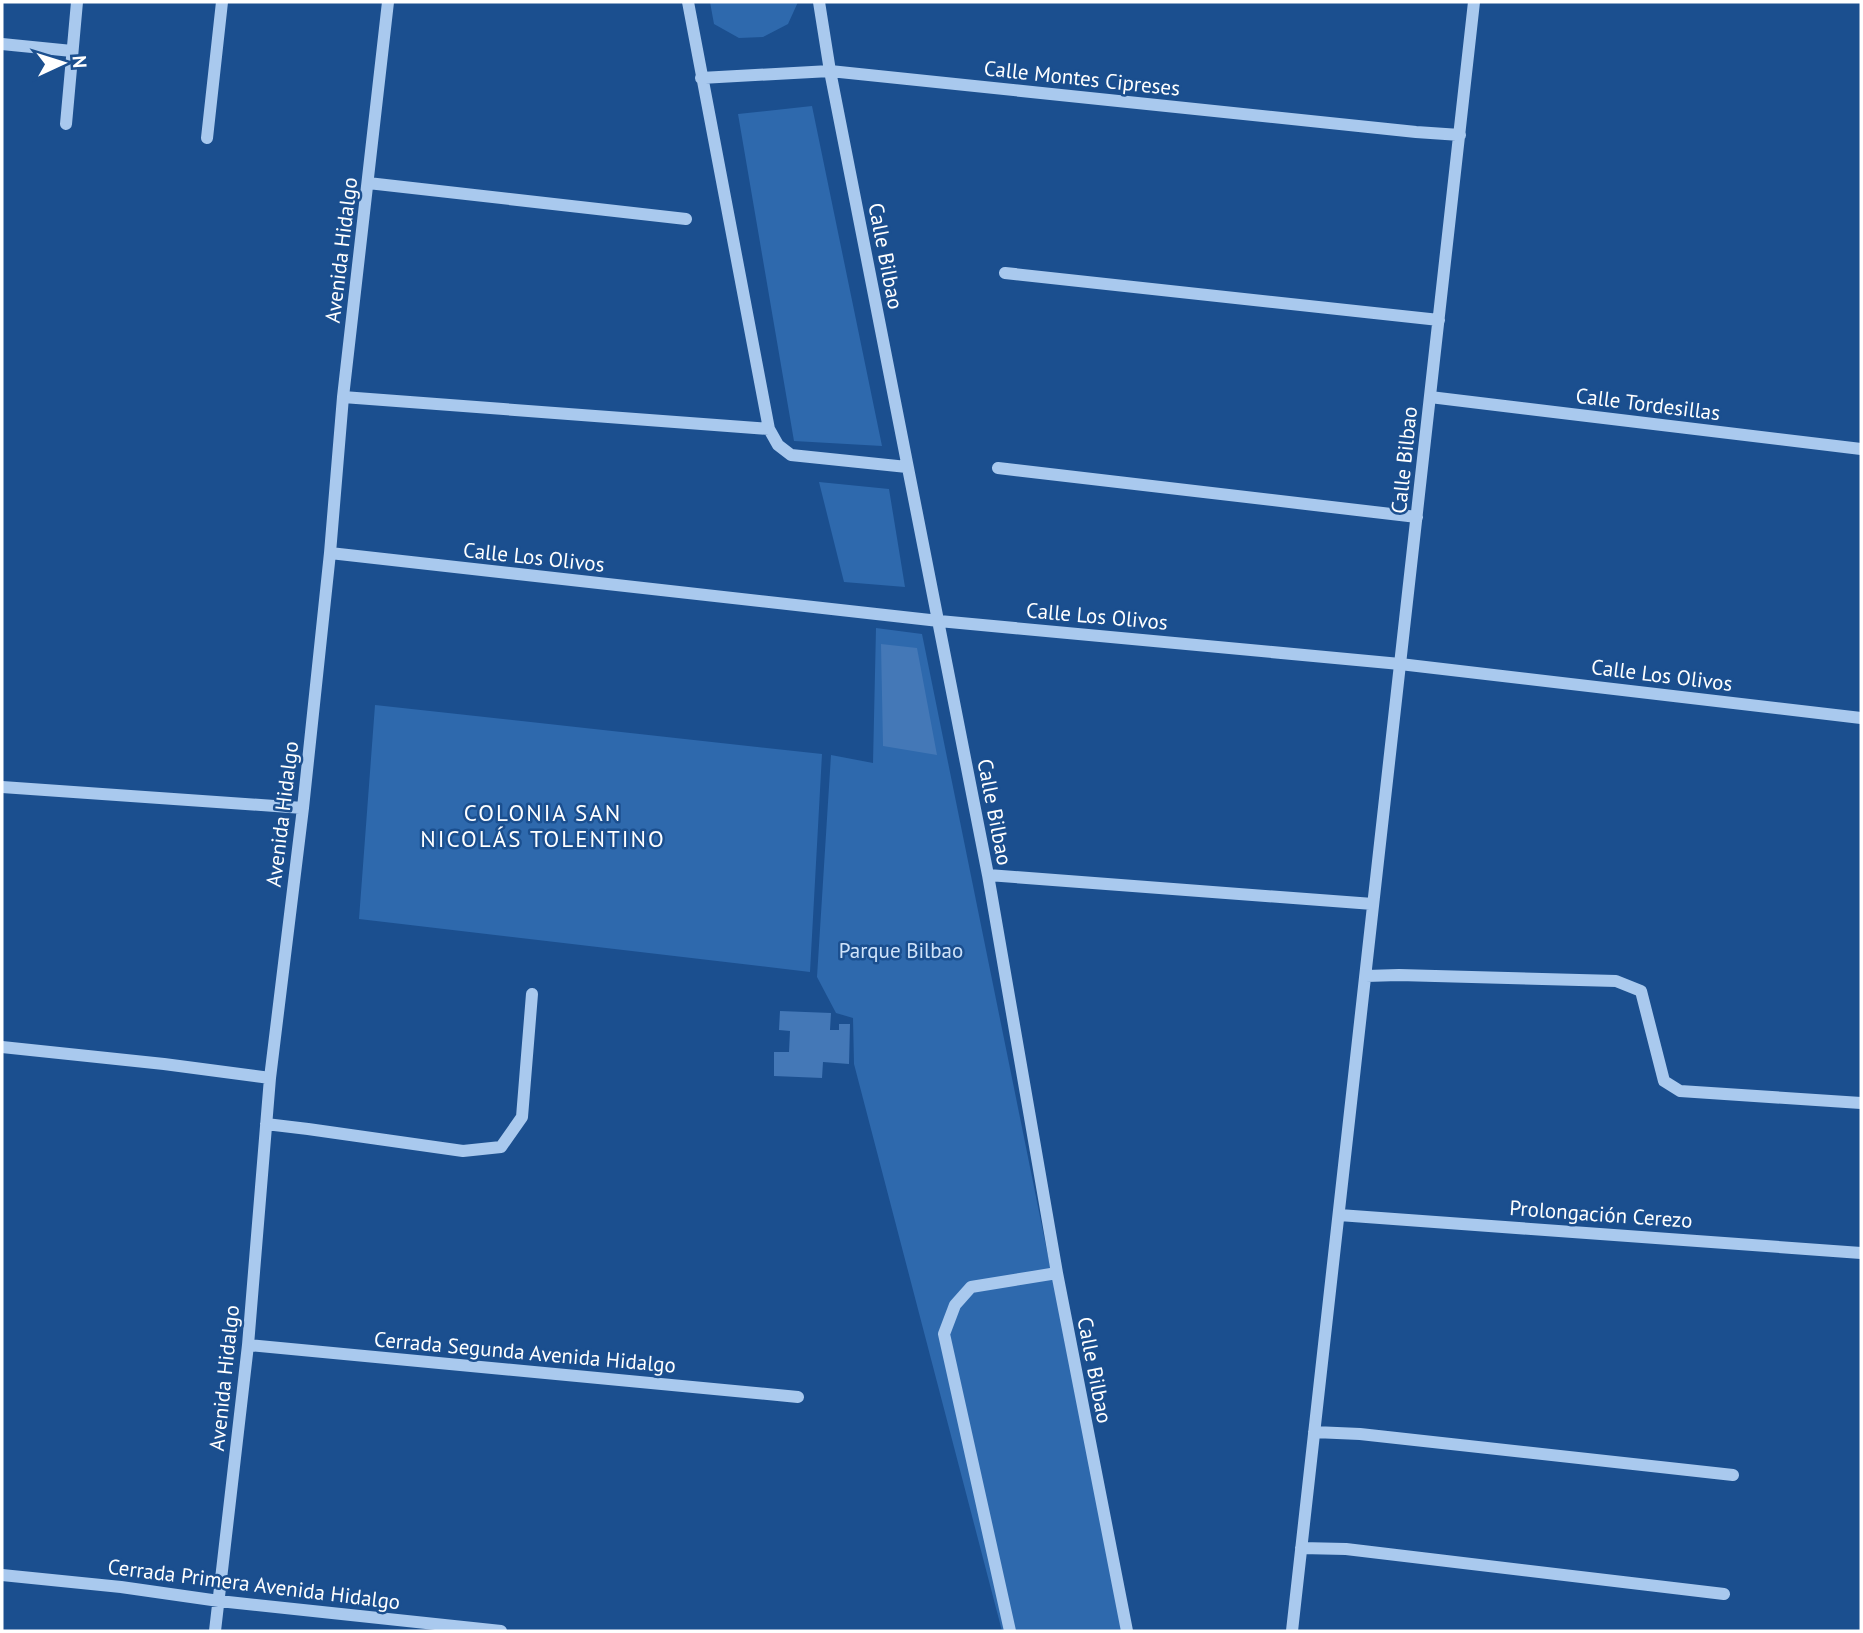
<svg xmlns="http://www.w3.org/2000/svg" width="1863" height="1633" font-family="'PT Sans',sans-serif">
<rect width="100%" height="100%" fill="#1b4f8f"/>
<!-- green -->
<path fill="#2e69ad" d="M710,2H798L788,24L763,37L739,38L714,24Z
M812,106L882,446L794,441L738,114Z
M819,482L889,489L905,587L844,582Z
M876,628L922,634L1124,1631H1002L854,1064L853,1018L836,1013L817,977L831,755L873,763Z
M375,705L822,754L810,972L359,919Z"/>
<!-- building -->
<path fill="#4478b7" d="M881,644L917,648L937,755L883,746Z
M780,1011L831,1013L830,1030H839V1024H850L849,1064L823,1062L822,1078L774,1076V1052H789L790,1031L779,1030Z"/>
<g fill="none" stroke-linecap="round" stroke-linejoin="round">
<!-- minor -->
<path stroke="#a9c9ee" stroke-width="12" d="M688,2L769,429L778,445L791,455L907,467
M819,2L830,71L988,875L1057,1273L1127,1631
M2,44L72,51
M701,78L830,71L1416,132L1460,135
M66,124L77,2
M207,138L222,2
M368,183L686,219
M1005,273L1439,320
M343,397L769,429
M1430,397L1861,449
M998,468L1417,517
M330,553L939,621L1400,664L1861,718
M2,787L303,808
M988,875L1373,904
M1366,976L1399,975L1616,981L1641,991L1664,1081L1680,1091L1861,1103
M2,1047L164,1064L270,1078
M266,1124L308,1129L463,1151L501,1147L522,1117L532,994
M1339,1215L1861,1253
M248,1345L798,1397
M1314,1432L1360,1434L1733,1475
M1301,1548L1346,1549L1724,1594
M2,1575L121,1587L219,1601L501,1631
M215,1631L248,1345L270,1078L303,808L330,553L343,397L388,2
M1010,1631L944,1334L955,1305L971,1287L1057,1273
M1292,1631L1474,2"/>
</g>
<g text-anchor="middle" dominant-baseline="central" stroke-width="5" stroke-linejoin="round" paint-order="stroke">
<!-- street labels -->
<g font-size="21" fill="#fff" stroke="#1b4f8f">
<text transform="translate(1082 78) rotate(6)">Calle Montes Cipreses</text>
<text transform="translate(341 250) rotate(-83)">Avenida Hidalgo</text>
<text transform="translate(886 256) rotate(79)">Calle Bilbao</text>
<text transform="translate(1648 404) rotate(7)">Calle Tordesillas</text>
<text transform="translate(1404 460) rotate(-84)">Calle Bilbao</text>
<text transform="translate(534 557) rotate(6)">Calle Los Olivos</text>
<text transform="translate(1097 616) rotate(5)">Calle Los Olivos</text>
<text transform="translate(1662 675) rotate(7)">Calle Los Olivos</text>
<text transform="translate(995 812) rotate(79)">Calle Bilbao</text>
<text transform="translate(282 814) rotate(-83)">Avenida Hidalgo</text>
<text transform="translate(1601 1214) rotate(4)">Prolongación Cerezo</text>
<text transform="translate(525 1352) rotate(5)">Cerrada Segunda Avenida Hidalgo</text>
<text transform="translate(1095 1370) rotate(79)">Calle Bilbao</text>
<text transform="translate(224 1378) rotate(-84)">Avenida Hidalgo</text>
<text transform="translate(254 1584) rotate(7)">Cerrada Primera Avenida Hidalgo</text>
</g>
<!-- park labels -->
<g font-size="21" fill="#cfe3fa" stroke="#1b4f8f">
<text x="901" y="950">Parque Bilbao</text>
</g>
<!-- neighbourhood labels -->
<g font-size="23" letter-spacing="2" fill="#fff" stroke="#1b4f8f">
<text x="543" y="812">COLONIA SAN<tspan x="543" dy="26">NICOLÁS TOLENTINO</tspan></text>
</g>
</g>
<!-- border -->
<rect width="1863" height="1633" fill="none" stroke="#ffffff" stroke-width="7"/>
<!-- north arrow -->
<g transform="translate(63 63) rotate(86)" stroke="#1b4f8f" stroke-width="5" paint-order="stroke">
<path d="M0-5L12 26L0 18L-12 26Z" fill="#ffffff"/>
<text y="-10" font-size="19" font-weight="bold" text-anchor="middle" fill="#ffffff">N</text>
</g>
</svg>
